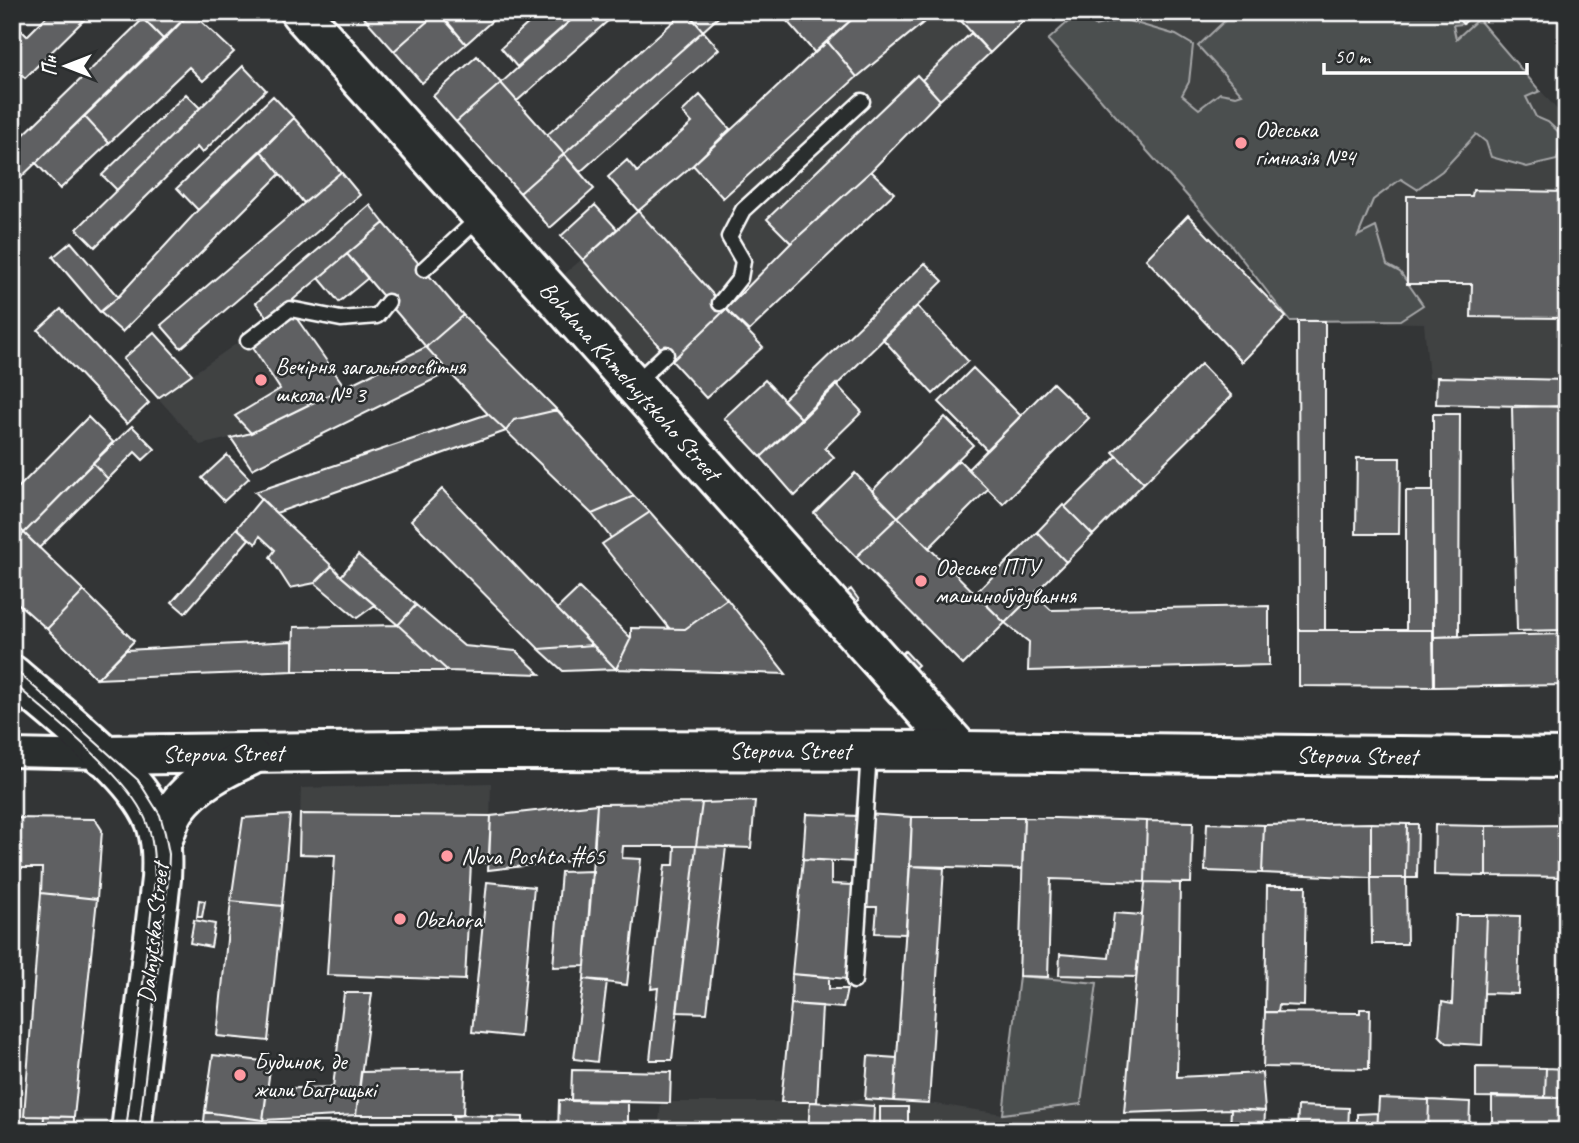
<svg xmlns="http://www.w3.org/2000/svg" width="1579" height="1143" font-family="Caveat,sans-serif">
<rect width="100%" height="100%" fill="#333536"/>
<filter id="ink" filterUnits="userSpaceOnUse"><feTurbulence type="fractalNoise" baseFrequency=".0143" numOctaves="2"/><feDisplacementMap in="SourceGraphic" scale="14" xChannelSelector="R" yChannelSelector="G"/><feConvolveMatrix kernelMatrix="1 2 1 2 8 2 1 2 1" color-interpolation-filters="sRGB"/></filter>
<g filter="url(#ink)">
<!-- built -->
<path fill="#404243" d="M860,12H1015L1023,21L940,100L871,171L791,243L726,309L641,389L548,288L693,165Z
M1080,12H1485L1478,19L1567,121V380L1429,378L1424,323L1290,321L1231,245L1048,40Z
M290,309L345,387L251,433L200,445L158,398L246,337Z
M491,783L489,863H471L465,980L327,975L335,855L299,854L301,788Z
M1059,975L1136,977L1124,1113L1231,1109L1230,1131H658L661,1102H817L865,1099L929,1103L1003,1114L1019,976Z
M12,1112L24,1116L128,1120L126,1131H12Z"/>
<!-- green -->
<path fill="#4c4f50" stroke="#a6a7a8" stroke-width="2" d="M1079,12L1095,26L1122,19L1176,35L1193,45L1189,82L1182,95L1199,109L1220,93L1236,96L1242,94L1198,46L1234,12H1452L1463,24L1453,25L1456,39L1478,19L1540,91L1526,97L1536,117L1548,122L1563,136L1557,160L1527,167L1491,157L1486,142L1476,134L1442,171L1417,189L1401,179L1373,200L1358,236L1376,227L1387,265L1400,272L1423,305L1400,320L1290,321L1231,245L1048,40Z
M1019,976L1097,983L1081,1104L1003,1114Z"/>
<!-- building -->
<path fill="#5f6162" stroke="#fff" stroke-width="2" d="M51,12H92L25,78L12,65V21L27,36Z
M137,12H191L164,40Z
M191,12L234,52L203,81L189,67L109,143L84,116Z
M359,12H438L394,51Z
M438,12L466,44L422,83L394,51Z
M439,12H502L466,44Z
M541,12H580L517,67L501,48Z
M580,12H618L517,101L501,83Z
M684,12H687L703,31L564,154L547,135Z
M687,12H724L703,31Z
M779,12H860L815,53Z
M860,12H924L929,18L857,77L827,41Z
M953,12H1015L1023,21L990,53Z
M1452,12H1475L1463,24Z
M143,19L164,40L15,183L12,180V146Z
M703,31L719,49L580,172L564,154Z
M971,33L990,53L940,100L922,80Z
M827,41L857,77L723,198L693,165Z
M477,56L501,83L456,122L433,96Z
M243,66L266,90L202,153L197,147L95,247L77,229Z
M917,75L940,100L871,171L791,243L767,219Z
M501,83L564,154L520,193L456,122Z
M186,94L200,108L117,190L102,175Z
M700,95L730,129L693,165L638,211L608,177L627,160L637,172L692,123L682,112Z
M273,96L294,118L198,210L177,188Z
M84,116L109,143L60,189L36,163Z
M294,118L341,172L304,203L261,151Z
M261,151L280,174L122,332L100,312L118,297L198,210Z
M564,154L594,189L550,228L520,193Z
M871,171L894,193L749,331L726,309L791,243Z
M341,172L360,195L181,348L161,325Z
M1473,190L1567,192V318L1471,317L1472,284H1407V196H1472Z
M370,205L384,223L269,320L256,303Z
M595,205L617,229L583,260L561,236Z
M638,211L726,309L672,361L583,260Z
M1188,215L1286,317L1242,362L1146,259Z
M384,223L463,315L426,347L347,254Z
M71,242L118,297L100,312L53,257Z
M347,254L368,278L339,302L319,278Z
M925,263L943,281L802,419L783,400Z
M917,306L968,361L933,394L882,338Z
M61,309L149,403L127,424L38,330Z
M290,309L345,387L251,433L235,416L280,389L246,337Z
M726,309L763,347L706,398L672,361Z
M463,315L557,410L514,420L506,431L488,414L426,347Z
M1298,321H1325V630H1299Z
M154,332L192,374L158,398L123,359Z
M426,347L449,372L252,469L231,438L251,433Z
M1201,364L1232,396L1144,483L1113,452Z
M973,368L1021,416L987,450L939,402Z
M1437,377L1567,380V407L1436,404Z
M765,380L802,419L761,457L724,418Z
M1053,383L1089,418L1003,504L968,469Z
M836,384L862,412L825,448L834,457L795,496L761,457Z
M1563,406L1567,630L1517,631L1512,407Z
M557,410L634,496L592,514L506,431L514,420Z
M488,414L506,431L276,513L255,492Z
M1433,414H1460L1459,636L1433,637Z
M88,417L113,442L24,533L12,521V494Z
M945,417L973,445L898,517L872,491Z
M132,426L155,449L143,460L135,452L108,479L93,463Z
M227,455L249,478L224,501L202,478Z
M1117,456L1144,483L1093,535L1065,507Z
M1357,458H1400L1399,534H1356Z
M959,460L988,489L929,548L898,517Z
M93,463L108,479L39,548L24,533Z
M855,473L898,517L856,557L814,513Z
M442,489L557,609L593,645L539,649L411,520Z
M1406,491H1433L1434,630H1406Z
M634,496L650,512L611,538L592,514Z
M261,499L332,566L315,583L290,588L270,557L275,550L260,536L256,544L237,528Z
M1063,505L1093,535L1066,562L1037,532Z
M650,512L727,599L685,629H670L602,544Z
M898,517L1005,623L963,665L856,557Z
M237,528L249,539L185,613L172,602Z
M12,531L19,538L12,545Z
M1037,532L1066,562L1005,623L975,594Z
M24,533L84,591L47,629L12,598V545Z
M358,555L416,605L398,625L341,576Z
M332,566L341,576L375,605L357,618L315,583Z
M579,588L631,638L616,669L557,609Z
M851,589L859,600L854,604L846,593Z
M84,591L134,641L97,679L47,629Z
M1034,594L1051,610L1269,606V665L1028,671L1029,642L1005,623Z
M727,599L786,674L616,669L631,638V628L685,629Z
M416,605L464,646L516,651L540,674L448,671L398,625Z
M398,625L448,671H293L294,627Z
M1299,630H1434V687L1299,686Z
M1567,634V685L1434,687L1433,637Z
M293,641V671L97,679L126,650Z
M593,645L616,669L563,671L539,649Z
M905,651L918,665L910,672L897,658Z
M755,801L751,848L696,846L702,803Z
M702,803L696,846H623L622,858L641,859L627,985L584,979L597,804Z
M597,804L594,858L488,870L491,816Z
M300,814L491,816L489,863H471L465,980L327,975L335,855L299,854Z
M806,814L859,816L856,862L803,859Z
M866,814L912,817L906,934L875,933L877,907H861Z
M290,815L282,906L231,901L243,818Z
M912,817H1024L1022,869L910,866Z
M1024,817L1147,821L1145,882L1051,879L1048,977L1019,976Z
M12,818L95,819L102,830L97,899L41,893L42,868H12Z
M1147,821L1193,822L1191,883L1145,882Z
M1207,823L1264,825L1262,873L1205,871Z
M1371,823V878L1262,873L1264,825Z
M1371,823L1407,824L1406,878H1371Z
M1407,824H1418L1417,878H1406Z
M1435,825L1486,826V876L1434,875Z
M1567,825V877L1486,876V826Z
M675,846H696L672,1060H650L658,988L651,989L665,865H674Z
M696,846L726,847L707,1013L677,1012Z
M803,859L831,861V884L853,885L847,979L792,974Z
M910,866L944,868L929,1103L894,1101Z
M593,871L585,966L553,967L561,872Z
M1371,878H1406L1407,944H1372Z
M487,882L534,887L520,1037L472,1032Z
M1145,882L1180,883L1177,1077L1262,1073L1265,1111L1231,1109L1124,1113Z
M1267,886H1306L1304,1006L1279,1005L1278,1012H1265Z
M41,893L97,899L74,1117L24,1116Z
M199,900L205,901L202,917H197Z
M231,901L282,906L268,1041L217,1036Z
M1114,913L1142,915L1136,977L1059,975L1060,954L1109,958Z
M1456,915H1487L1482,1045L1447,1043L1439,1035L1442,1002L1452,1004Z
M1487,915L1520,916L1518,994L1484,993Z
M194,920L215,924L211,947L190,943Z
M792,974L829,977V989H847L843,1008L791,1004Z
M584,979L607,981L597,1062L574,1059Z
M344,993H372L356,1115L263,1120L267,1089L333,1087Z
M791,1004L822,1006L817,1102H781Z
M1360,1009H1370L1369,1069L1263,1067L1265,1012L1360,1013Z
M213,1055L271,1062L263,1120L205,1112Z
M868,1056L897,1058L894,1101L865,1099Z
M1476,1067L1546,1068L1545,1098L1476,1097Z
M1546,1068L1567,1069V1098H1545Z
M465,1070L463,1115H356L361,1072Z
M572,1070L671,1072L670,1103L571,1101Z
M1492,1096L1567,1098V1131H1492Z
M1379,1098L1429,1100L1428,1131H1377Z
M559,1100L628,1101V1131H558Z
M1429,1100L1470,1102L1469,1131H1428Z
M810,1102L874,1106L873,1131H808Z
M1298,1106L1349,1108L1348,1131H1297Z
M880,1107H908V1131H880Z
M1231,1109L1265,1111L1264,1131H1230Z
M205,1112L263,1120L262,1131H203Z
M1378,1113L1377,1131H1357V1114Z
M463,1115L492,1116L491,1131H454L453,1117Z
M44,1116L74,1117V1131H43Z
M492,1116L523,1117V1131H491Z"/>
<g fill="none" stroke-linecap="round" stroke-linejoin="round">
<defs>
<path id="service" d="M424,269L480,217
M720,303L740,278L743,261L729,237L743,210L862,101
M248,341L290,309L341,319L377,316L388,302
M634,384L666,354
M854,981L869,752"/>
<path id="minor" d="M12,753L102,755"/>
<g id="secondary">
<path id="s1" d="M300,12L961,751"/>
</g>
<g id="primary">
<path d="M12,675C53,711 136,772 155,821C162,840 162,859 161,879L131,1131"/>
<path id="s2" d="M102,755L482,750L961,751L1567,758"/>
<path d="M161,844C166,832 169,818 176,808C193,783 224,768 250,756"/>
</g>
</defs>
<!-- service casing -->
<use href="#service" stroke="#fff" stroke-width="19"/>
<!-- minor casing -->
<use href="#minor" stroke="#fff" stroke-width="32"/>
<!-- secondary casing -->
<use href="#secondary" stroke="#fff" stroke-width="44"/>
<!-- primary casing -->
<use href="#primary" stroke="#fff" stroke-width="44"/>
<!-- service -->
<use href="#service" stroke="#2a2d2e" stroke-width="14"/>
<!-- minor -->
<use href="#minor" stroke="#2a2d2e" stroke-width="26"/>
<!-- secondary -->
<use href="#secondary" stroke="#2a2d2e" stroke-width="38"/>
<!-- primary -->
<use href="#primary" stroke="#2a2d2e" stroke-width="38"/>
<!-- tram -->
<path stroke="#fff" stroke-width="2" d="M12,667L138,780L160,815L165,833L169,854L168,880L139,1131
M12,682C49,715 135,781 148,826C154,843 154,861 155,879L126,1131"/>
</g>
</g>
<!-- markers -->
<g fill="#ff9aa2" stroke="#2a2d2e" stroke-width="2.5">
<circle cx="1241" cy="143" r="7"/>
<circle cx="261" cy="380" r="7"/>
<circle cx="921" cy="581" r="7"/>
<circle cx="447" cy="856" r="7"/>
<circle cx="400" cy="919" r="7"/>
<circle cx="240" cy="1075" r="7"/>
</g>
<g text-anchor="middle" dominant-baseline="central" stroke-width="5" stroke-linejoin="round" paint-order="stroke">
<!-- poi labels -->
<g font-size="24" fill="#fff" stroke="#2a2d2e" text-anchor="start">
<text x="1255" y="129">Одеська<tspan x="1255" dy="28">гімназія №4</tspan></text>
<text x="275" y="366">Вечірня загальноосвітня<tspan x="275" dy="28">школа № 3</tspan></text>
<text x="935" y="567">Одеське ПТУ<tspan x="935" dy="28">машинобудування</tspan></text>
<text x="461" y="856">Nova Poshta #65</text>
<text x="414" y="919">Obzhora</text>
<text x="254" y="1061">Будинок, де<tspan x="254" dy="28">жили Багрицькі</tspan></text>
</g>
<!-- street labels -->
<g font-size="24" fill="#fff" stroke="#2a2d2e">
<text stroke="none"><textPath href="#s1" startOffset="495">Bohdana Khmelnytskoho Street</textPath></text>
<text stroke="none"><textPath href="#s2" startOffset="688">Stepova Street</textPath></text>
<text stroke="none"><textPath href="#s2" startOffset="121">Stepova Street</textPath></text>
<text stroke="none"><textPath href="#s2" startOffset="1255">Stepova Street</textPath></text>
<text transform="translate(153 933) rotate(-84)">Dalnytska Street</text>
</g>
</g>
<!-- margin -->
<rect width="1579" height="1143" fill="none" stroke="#2a2d2e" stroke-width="42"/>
<rect x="21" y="21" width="1537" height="1101" fill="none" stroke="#fff" stroke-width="2.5" filter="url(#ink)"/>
<!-- north arrow -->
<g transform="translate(66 66) rotate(270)" stroke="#2a2d2e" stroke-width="5" paint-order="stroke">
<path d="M0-5L12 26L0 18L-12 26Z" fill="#ffffff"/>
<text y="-10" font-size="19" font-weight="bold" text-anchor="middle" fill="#ffffff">Пн</text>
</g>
<!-- scale -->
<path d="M1324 63v10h203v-10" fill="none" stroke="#ffffff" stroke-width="3.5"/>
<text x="1334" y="63" font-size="21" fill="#ffffff" stroke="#2a2d2e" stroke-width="5" paint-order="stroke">50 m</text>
</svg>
